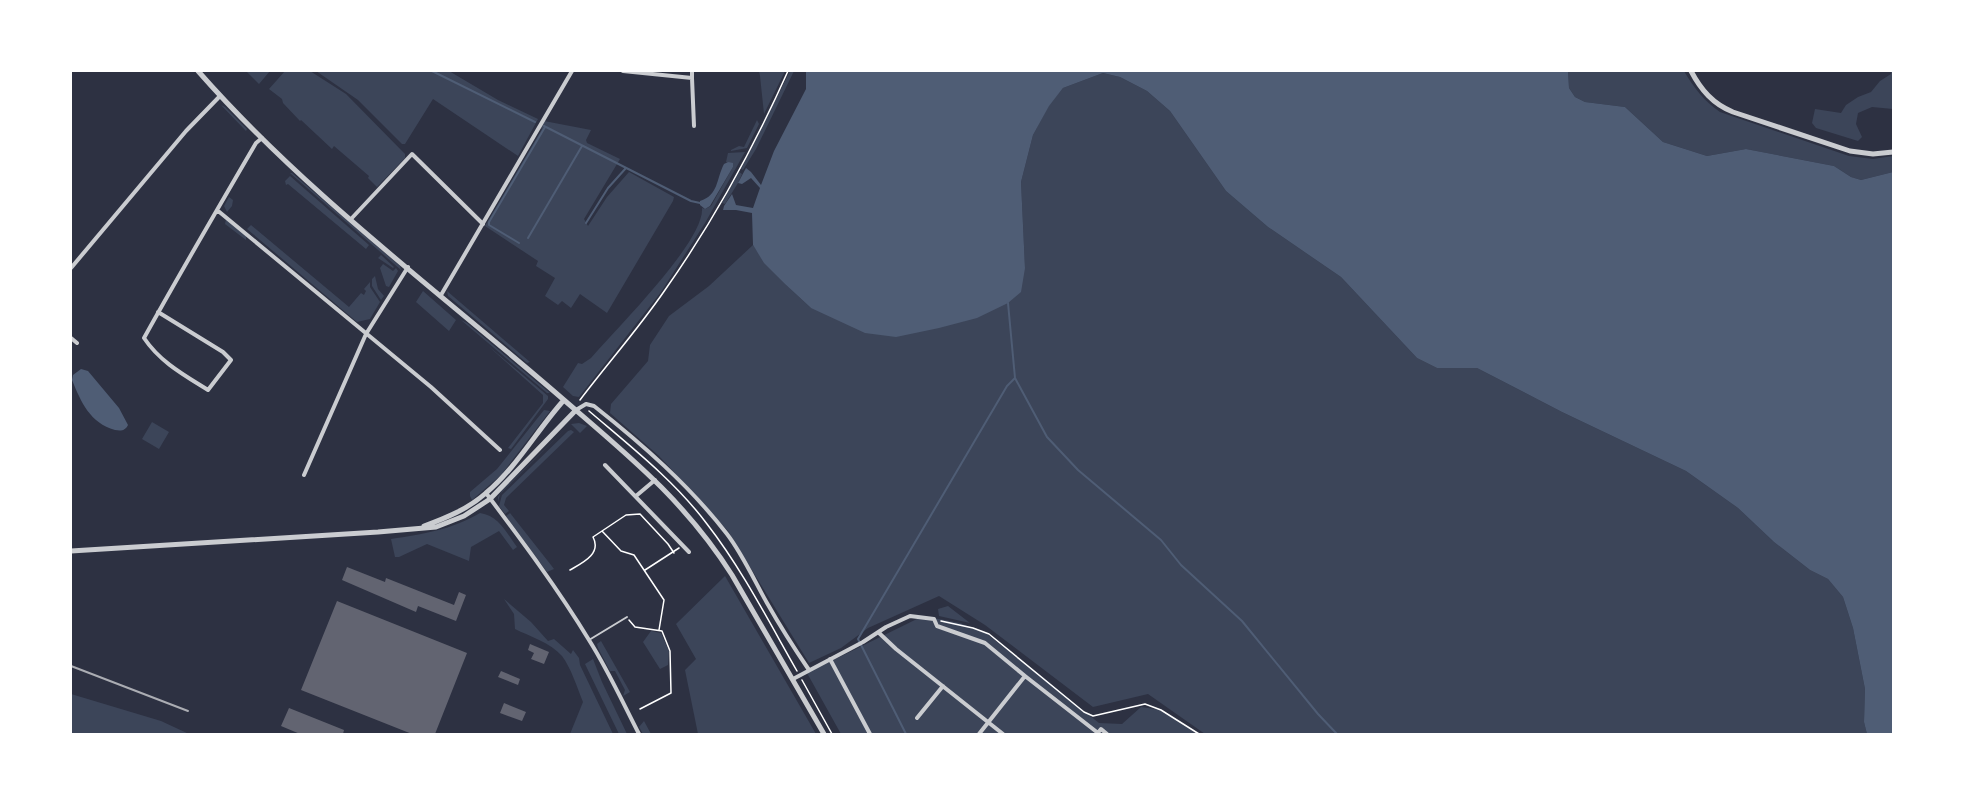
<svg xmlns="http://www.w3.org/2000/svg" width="1964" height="805" font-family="'Golos Text',sans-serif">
<rect width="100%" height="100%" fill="#2d3142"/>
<!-- green -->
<path fill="#3c4559" d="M246,71H270L259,84Z
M285,71H310L346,94L405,154V158L377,187L368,178L369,176L334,146L332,149L301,120L300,121L283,103L282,99L269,89Z
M316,71H449L498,100L538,119L518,156L433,99L405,144H402L358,100Z
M759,71H785L764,114L760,76Z
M790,71H794L756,149L743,170L741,169Z
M1568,71H1684C1694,88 1704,101 1720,112L1849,156L1873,159L1893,156V172L1861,180L1851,177L1834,166L1746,149L1707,156L1663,142L1625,107L1585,102L1575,97L1569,88Z
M1891,71H1893V109L1872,107L1858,113L1856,124L1862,137L1858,141L1816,128L1812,123L1815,109L1841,113L1846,105L1858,97L1871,92L1880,81L1891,74Z
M1103,73L1120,77L1147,91L1170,111L1226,191L1268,227L1341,277L1417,358L1437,368H1477L1562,412L1686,471L1738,508L1774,542L1810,570L1828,579L1843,597L1853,628L1865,689L1864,722L1867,734H1205L1148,694L1093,707L985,625L939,596L868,628L841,648L809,663L728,531L659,456L610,413L611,404L648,361L650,345L669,316L709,286L753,245C769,270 789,288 811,308L1025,268L1021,182L1033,135L1049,105L1063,88Z
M221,105L225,107L247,129L246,131Z
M757,120L759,124L747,148L731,151V150L739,146L744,147Z
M544,121L591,130L586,140L587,143L620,159L584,219L588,226L607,197L629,172L674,197L673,201L607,313L580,294L571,308L562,301L558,305L545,296L555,278L536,266L538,261L485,226L542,129L541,128Z
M745,152L705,223L661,292L579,397L573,396L563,387L578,363L582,364L591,358C615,330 705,241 702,208L705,209L711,206L733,167L728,162H726L728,153Z
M739,172L742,174L738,183L725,204L722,203Z
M290,173H292L400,266L401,270Z
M290,176L369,245L366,249L288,184L286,185L285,181Z
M229,197L233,200L232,206L227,212L224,206Z
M226,219L246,236V240L225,224Z
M251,225L349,307L361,293L364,295L366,291L364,289L370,282V287L380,302L370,319L357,322L247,229Z
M381,255L394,267L393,268L378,258Z
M383,264L393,271L396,268L398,271L389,287L386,286L380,268Z
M375,276L378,289L384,296L381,300L372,286V279Z
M423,291L456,320L449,331L416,302Z
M447,291L530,362L527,363L448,296Z
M461,320L467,323L550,393H547Z
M486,344L548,396V399L511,449L508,448L543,403V395Z
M544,410L550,411L501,475L472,500L470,496V492L497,469Z
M152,422L169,432L159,449L142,439Z
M579,423L587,426L580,433L571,424Z
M567,427L500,494L498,502V497L502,491Z
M571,430L574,432L506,498L504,505L509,511L505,514L499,506L502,495L568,431Z
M480,513C499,516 506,532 517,547L513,550L499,531L471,547L469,561L427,544L399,557H395L391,539C423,534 451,530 480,513Z
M510,513L551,565L554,569L547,572L506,516Z
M725,576L816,734H698L685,670L696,659L676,624Z
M504,599L531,622L548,641L554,639L571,654L573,650L579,658L580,665L613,734H570L583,702C577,687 571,668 562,656C551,643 529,636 515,629L514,614Z
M948,606L970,623L939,616L938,609Z
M923,616L960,623L987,634L1099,723L1122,724L1141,707L1162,710L1197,734H841L807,673Z
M651,631L661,633L669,651L668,665L660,669L643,642Z
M601,641L630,692L623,696L625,690L615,671H610L598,648L597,644Z
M593,659L602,682L627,734H619L585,664Z
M71,694L161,721L189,734H71Z
M644,721L651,734H643L639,727Z"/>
<!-- water -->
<path fill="#4f5d75" d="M806,71H1568L1569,88L1575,97L1585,102L1625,107L1663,142L1707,156L1746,149L1834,166L1851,177L1861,180L1893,172V734H1867L1864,722L1865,689L1853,628L1843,597L1828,579L1810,570L1774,542L1738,508L1686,471L1562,412L1477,368H1437L1417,358L1341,277L1268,227L1226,191L1170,111L1147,91L1120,77L1103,73L1063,88L1049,106L1033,135L1021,182L1025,268L1021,292L1008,303L977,318L939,328L896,337L865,333L811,308L785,284L764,263L753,245L752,213L736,210H723L724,206L732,194L736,205L753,208L760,188L751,178L742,184L738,183L746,168L751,172L761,185L774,151L806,89Z
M728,162L733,163V167L710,206L705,209L700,205V201C719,195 716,179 724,164Z
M81,369L88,371L119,408L128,425C125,431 121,431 115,430C90,423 81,402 72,380L73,375Z"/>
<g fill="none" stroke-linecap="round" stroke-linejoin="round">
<!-- stream -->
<path stroke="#4f5d75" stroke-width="2" d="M432,71L535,122
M544,126L691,201L700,203
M586,223L608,188L626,168
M528,238L582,146
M519,243L489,225V222L545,127
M1008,303L1015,378L1047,437L1078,470L1161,540L1181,565L1242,621L1318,714L1337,734
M906,734L858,639L1007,386L1015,378"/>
</g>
<!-- building -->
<path fill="#626471" d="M347,567L385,582L386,578L454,605L459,592L466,595L456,621L418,606L416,612L342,580Z
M337,601L467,653L435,734H412L301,690Z
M530,644L549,652L544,664L531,659L534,653L528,650Z
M501,671L520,679L518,685L498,677Z
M504,703L526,712L522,721L500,713Z
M289,708L344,730L343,734H300L281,726Z"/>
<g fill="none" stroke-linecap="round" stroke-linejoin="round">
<!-- path -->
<path stroke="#fff" stroke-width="1.5" d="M580,400C608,363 639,328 665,290C713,222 754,147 788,71
M589,411C630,446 675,481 707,524C742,569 769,622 797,671
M602,531L621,551L634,555L664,600L659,630
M570,570C582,563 602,554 593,537L626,515L640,514L668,544L674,553
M645,570L679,548
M629,620L635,627L662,631L670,651L671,693L640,709
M941,621L973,628L989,634L1084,712L1093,716L1145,704L1161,710L1199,734
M802,680L832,734"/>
<!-- service -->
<path stroke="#caccd0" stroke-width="2" d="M589,640L627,617"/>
<!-- minor -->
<path stroke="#caccd0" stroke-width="4" d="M623,71L692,78V71
M692,78L694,126
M217,210L431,387L500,450
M351,219L412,154L483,224
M71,268L186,131L220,96
M441,295L572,71
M158,312L223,352L231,360L208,390C184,375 160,362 144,338C180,273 218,208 256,143L262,138
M71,338L77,343
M576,410L586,404L594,406C642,444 689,485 727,534C743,555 754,580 767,603C780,626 794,648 809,670
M605,465L689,552
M304,475L366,334L408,267
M486,493C522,541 558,589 589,640C608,670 623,703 639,734
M636,496L655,480
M878,632L896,649L1003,734
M830,659L870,734
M1025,676L1098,733
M793,679L863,642L886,627L910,616L934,619L937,626L985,643L1025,676L979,734
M917,718L943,686
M1097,734L1101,729L1107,734"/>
<!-- tertiary -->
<path stroke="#caccd0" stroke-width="5" d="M198,71C306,194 441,293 564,400C629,456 685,501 732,575L824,734
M1691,71C1701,90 1713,104 1733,112L1850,151L1873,154L1893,152
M424,526C446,518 468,509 486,493C517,467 537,430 564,400
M71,551L378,532L436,527L464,516L490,499L576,410"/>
<!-- rail -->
<path stroke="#abadb3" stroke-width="2" d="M71,666L188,711"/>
</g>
<!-- border -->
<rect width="1964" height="805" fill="none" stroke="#ffffff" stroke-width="144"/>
</svg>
